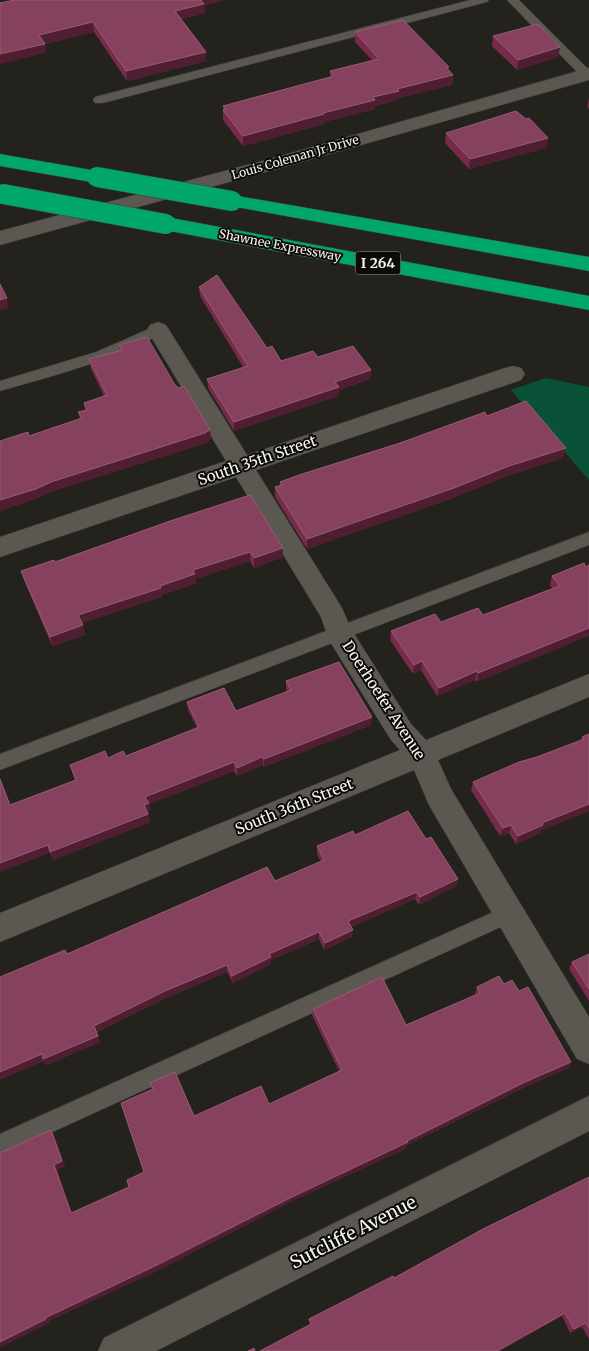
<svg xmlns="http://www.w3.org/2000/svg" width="589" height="1351" font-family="Merriweather,serif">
<rect width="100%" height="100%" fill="#24221c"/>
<!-- green -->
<path fill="#095238" d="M546,378L589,387V480L511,390Z"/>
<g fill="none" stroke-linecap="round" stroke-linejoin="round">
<defs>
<path id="lane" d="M470,0H489L487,2L103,103H95L93,100L95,97Z
M507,0H519L589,70V77H582Z
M158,325L163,327L165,330L163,333C111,361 56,375 0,391V381L96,352Z
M589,532V545L0,770V754Z
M509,905L516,908L519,914L516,920L0,1156V1134Z"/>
<path id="street" d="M589,68V80L291,165L0,245V231L277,157Z
M158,322L166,325L247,455L505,368L513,366L521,368L525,374L521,380L256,470L342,608L351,629L411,724L426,740L589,674V697L438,760L451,789L589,1017V1064L577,1059L429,805L414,770L0,942V913L400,750L391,740L329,640L321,617L236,477L0,557V537L226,461L147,330L150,325Z
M589,1096V1131L156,1351H98L104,1338Z"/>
<path id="highway" d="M0,154L97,171L104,173L107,177L104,181L97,183L0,166Z
M232,195L589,257V271L225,205L222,201L225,197Z
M166,217L589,296V310L159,229L156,224L159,219Z"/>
</defs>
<!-- lane casing -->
<use href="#lane" stroke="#403e39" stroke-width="1"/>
<!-- street casing -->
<use href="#street" stroke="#403e39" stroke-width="1"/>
<!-- highway casing -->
<use href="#highway" stroke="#403e39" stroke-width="1"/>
<!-- lane -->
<use href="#lane" fill="#5a5850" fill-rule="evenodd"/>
<!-- street -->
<use href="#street" fill="#5a5850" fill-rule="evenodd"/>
<!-- highway -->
<use href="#highway" fill="#01a66b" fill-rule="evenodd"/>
<defs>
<path id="highway-bridge" d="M97,177L232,201
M3,194L166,224"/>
</defs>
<!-- highway-bridge casing -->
<use href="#highway-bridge" stroke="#403e39" stroke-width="21" stroke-linecap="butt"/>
<!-- highway-bridge -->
<use href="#highway-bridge" stroke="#01a66b" stroke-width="20"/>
</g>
<!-- wall -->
<path fill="#772b4b" d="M14,0H226L204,5L205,13L181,19L206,61L127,81L94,32L45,44L46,53Z
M355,32L449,70L453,75L452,85L398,98V100L375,106V109L324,122V124L243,146L223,120V106L330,77V71L372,60L355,42Z
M493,36L558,57L517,70L492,46Z
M589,98V109L587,107Z
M446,133L548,138L546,148L469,169L445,143Z
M199,287L281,361L318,357L371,370L370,379L339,390L338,396L234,431L208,388L207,379L243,367L200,296Z
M119,345L175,385L211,439L206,443L53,491L38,498L0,511V441L29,436L80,419L78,412L85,410L84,403L104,396L91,369L89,359L120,351Z
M487,416L563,458L507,476L453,498L307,549L275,497V487L280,485V482Z
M173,520L283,557L254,568L250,561L195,579L196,583L162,595V597L82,623L85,635L52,646L24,580L21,571L55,562Z
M584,563L477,682L475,680L437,696L421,670L413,674L390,640L391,631L441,622L483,615L552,588L550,585L552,576Z
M286,681L372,717L371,725L264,767L263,765L237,776L234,771L149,804L150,811L148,812L150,822L53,860L50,853L10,805L75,780L70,765L108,758L126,756L197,728L188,710L187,702L236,711L287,692L286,690Z
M589,734V811L541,830V833L516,844L509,833L500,836L471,790L473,782L581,740L582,737Z
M355,835L426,839L458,879L456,886L419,905L415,899L351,927L352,937L324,950L319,939L271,960V964L233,983L227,972L166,998L97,1032L100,1042L46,1065L44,1061L67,954L275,881L321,862L317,854V846Z
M589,954V1001L569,969L572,962Z
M504,984L519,991L571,1062L568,1068L523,1088L407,1145V1148L292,1201L159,1270L48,1321L49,1323L0,1347V1153L51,1130L54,1135L65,1166L57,1170L72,1213L129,1187L144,1172L152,1090L150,1083L194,1116L269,1104L339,1071L312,1015L313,1009L406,1025L476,995L475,993L477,987Z
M589,1177V1339L582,1327L570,1333L562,1316L500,1351H260L310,1325L309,1319L394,1278Z"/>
<!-- shaded-wall -->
<path fill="#501e31" d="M199,0H226L204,5L205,13L176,20L175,11Z
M93,22L94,32L40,45L39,35Z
M45,44L46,53L0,64V54Z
M560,47L558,57L517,70L518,60Z
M206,52V61L127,81L126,71Z
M453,75L452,85L398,98V100L375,106V109L324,122V124L243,146V136L323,113L373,97L397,89Z
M548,138L546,148L469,169L470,159Z
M7,298L9,308L0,310V300Z
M371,370L370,379L339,390L338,396L234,431V422L335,382Z
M210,430L211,439L206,443L53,491L38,498L0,511V500L51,482Z
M566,448L563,458L507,476L453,498L307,549V539L509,466Z
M283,548V557L254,568V558Z
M250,552V561L195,579L196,583L162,595V597L80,624L78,615L160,586L193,570Z
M83,625L85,635L52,646L50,637Z
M589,628V636L477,682L478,673Z
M422,661L421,670L413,674L414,665Z
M477,671L475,680L437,696L439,688Z
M372,717L371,725L264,767V759Z
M262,757L263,765L237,776V768Z
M234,762V771L149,804L150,811L146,813L144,805L145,797Z
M589,804V811L541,830V833L516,844L518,836L542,823Z
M148,814L150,822L53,860L50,852Z
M511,825L509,833L500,836L503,828Z
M48,845L50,853L0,872V863Z
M458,879L456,886L419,905L420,897Z
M417,892L415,899L348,928V921Z
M353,930L352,937L324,950L325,943Z
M319,932V939L271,960V964L233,983L232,976L269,954Z
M227,965V972L166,998L96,1032L94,1026L165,991Z
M98,1036L100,1042L46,1065L44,1061L0,1080V1072L42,1054Z
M571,1062L568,1068L523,1088L407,1145V1148L292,1201L159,1270L48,1321L49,1323L0,1347V1342L45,1318L525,1082Z
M51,1130L54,1135L65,1166L57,1170L74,1218L71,1213L54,1165Z
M565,1313L562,1316L500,1351H497Z
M586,1323L582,1327L570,1333L574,1329Z"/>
<!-- building -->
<path fill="#85415d" stroke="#965d74" d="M14,0H201L204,4L175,11L206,52L126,71L93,22L39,35L45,44L0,54V3Z
M403,20L449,67H446L453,75L397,89L399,91L373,97L375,100L323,113L324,114L243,136L223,110L226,109L223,106L334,76L330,71L379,59L355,32Z
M538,24L560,47L518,60L493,36Z
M516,111L526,119L529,118L548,138L470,159L446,133Z
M217,275L267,348L272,346L281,361L313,351L318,357L353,346L371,370L335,382L339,387L234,422L207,379L248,366L199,287Z
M0,284L7,298L0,300Z
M147,337L175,385L179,388L184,386L210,430L205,433L51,482L36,489L0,500V441L28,432L29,436L82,418L78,412L87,410L84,403L107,395L89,359L122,350L119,345Z
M526,401L566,448L509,466L454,488L307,539L275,487L282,485L280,482L299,475L400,443L485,412L487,416Z
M250,495L283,548L254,558L250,552L193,570L195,574L160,586L161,588L78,615L83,625L50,637L21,571L54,560L55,562L173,520Z
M584,563L586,567L589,565V628L478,673L477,671L439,688L422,661L414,665L391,631L435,614L441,622L478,608L483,615L560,586L552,576Z
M339,662L372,717L264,759L262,757L237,768L234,762L145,797L149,803L144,805L148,814L50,852L48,845L0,863V779L10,805L76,780L70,765L105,751L108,758L123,751L126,756L199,727L187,702L224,688L236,711L291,690L286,681Z
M589,734V804L542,823L543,825L518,836L511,825L503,828L473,782L519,762L537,757L584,739L582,737Z
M408,811L426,839L431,837L458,879L420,897L417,892L348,921L353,930L325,943L319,932L269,954L271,957L232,976L227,965L165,991L94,1026L98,1036L43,1059L42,1054L0,1072V977L65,950L67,954L267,867L275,881L324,860L317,846L353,831L355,835Z
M589,954V989L572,962Z
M499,976L504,984L512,980L519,991L528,987L571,1062L525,1082L407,1141L408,1142L292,1197L157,1265L45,1318L46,1319L0,1342V1153L51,1130L62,1161L54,1165L71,1213L129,1187L127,1180L144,1172L121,1103L153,1089L150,1083L175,1072L194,1116L261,1086L269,1104L342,1070L313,1009L382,977L406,1025L480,993L477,987Z
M589,1177V1328L586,1323L574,1329L565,1313L497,1351H260L311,1324L309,1319L393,1276L394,1278L483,1229Z
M254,1348L255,1351H248Z"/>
<g text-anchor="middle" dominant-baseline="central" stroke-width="4" stroke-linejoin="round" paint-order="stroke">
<!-- far-street labels -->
<g font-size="12" fill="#f5f4f0" stroke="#0c0b09">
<text transform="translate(295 157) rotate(-16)">Louis Coleman Jr Drive</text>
<text transform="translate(280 245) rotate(11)">Shawnee Expressway</text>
</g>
<!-- shield labels -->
<rect fill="#0c0b09" stroke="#afaeab" stroke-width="1" x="355.5" y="251.5" width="45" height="23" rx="4"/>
<g font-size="14" font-weight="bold" fill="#f5f4f0">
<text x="378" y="263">I 264</text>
</g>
<!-- street labels -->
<g font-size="15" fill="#f5f4f0" stroke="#0c0b09">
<text transform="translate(257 460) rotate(-19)">South 35th Street</text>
<text transform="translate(384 700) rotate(57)">Doerhoefer Avenue</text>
<text transform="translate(294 806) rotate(-22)">South 36th Street</text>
</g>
<!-- near-street labels -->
<g font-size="18" fill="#f5f4f0" stroke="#0c0b09">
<text transform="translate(353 1232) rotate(-27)">Sutcliffe Avenue</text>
</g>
</g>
</svg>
